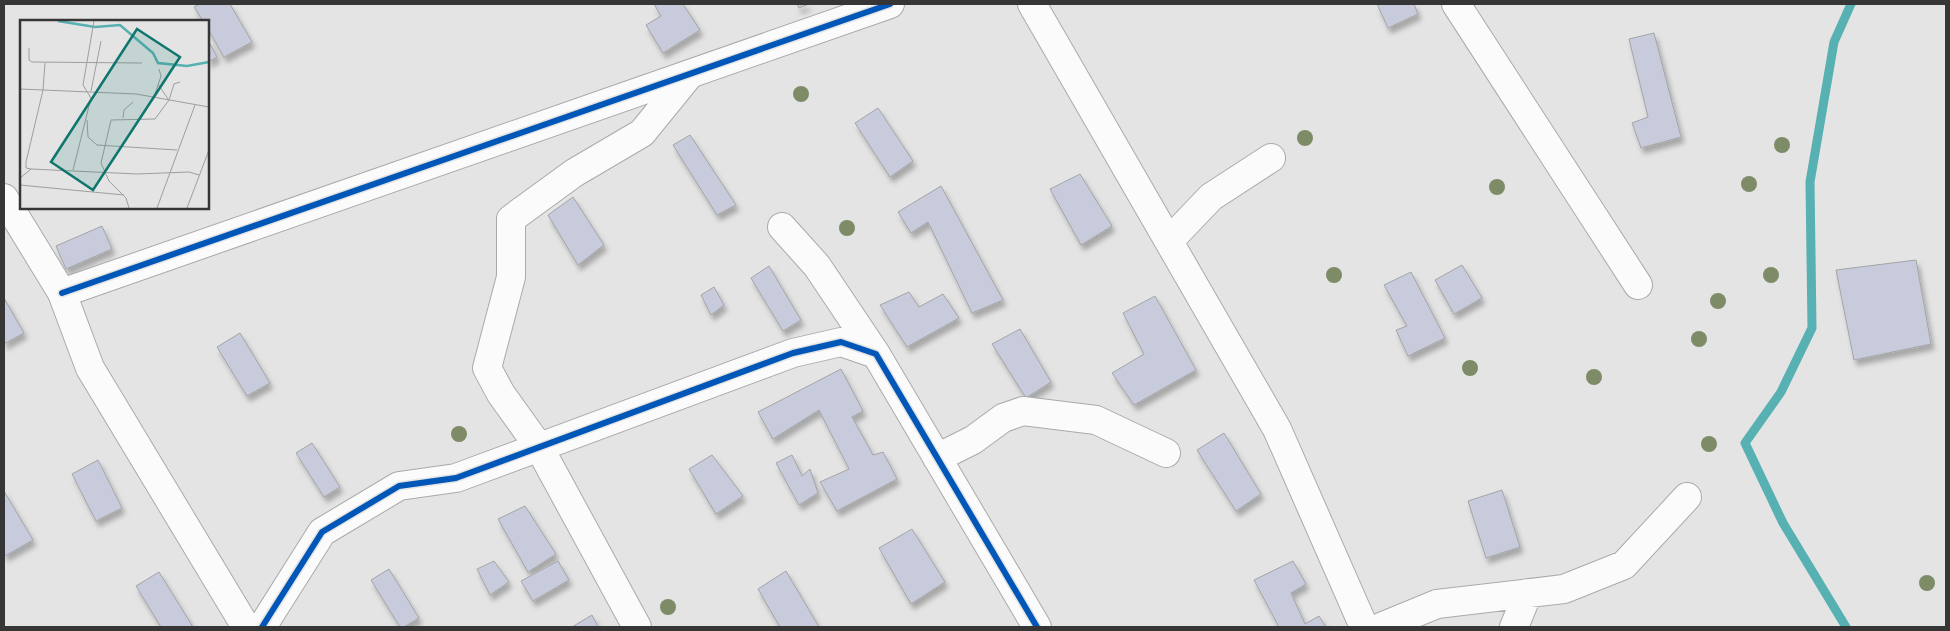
<svg xmlns="http://www.w3.org/2000/svg" width="1950" height="631" font-family="'Public Sans',sans-serif">
<defs>
<filter id="shadow"><feDropShadow dx="3" dy="5.5" stdDeviation="2.5" flood-color="#0004"/></filter>
</defs>
<rect width="100%" height="100%" fill="#e4e4e5"/>
<g fill="none" stroke-linecap="round" stroke-linejoin="round">
<!-- stream -->
<path stroke="#57b0b1" stroke-width="9" d="M1846,627L1783,523L1745,443L1781,392L1812,328L1810,182L1834,42L1851,4"/>
</g>
<!-- building -->
<path fill="#c7cbdc" stroke="#a4a4a5" filter="url(#shadow)" d="M200,4H230L252,42L224,57L208,29V21H203L194,7Z
M654,4H683L700,30L663,53L646,25L661,16Z
M797,4H809L799,8Z
M1377,4H1414L1418,14L1388,28Z
M1654,33L1681,137L1641,148L1632,123L1648,117L1629,39Z
M208,40L217,57L208,62Z
M878,108L913,161L890,177L855,123Z
M690,135L736,205L717,215L673,145Z
M1080,174L1112,226L1081,245L1050,189Z
M941,186L1003,300L972,313L928,222L911,233L898,212Z
M573,197L604,245L578,265L548,215Z
M102,226L112,249L66,269L56,246Z
M1916,260L1931,344L1854,360L1836,270Z
M1462,265L1482,298L1454,314L1435,280Z
M769,266L801,320L783,331L751,278Z
M1411,272L1445,338L1408,356L1396,330L1407,326L1384,285Z
M714,287L724,305L711,315L701,295Z
M909,292L919,307L943,294L959,318L907,347L880,305Z
M1155,296L1196,370L1134,405L1112,373L1144,354L1123,313Z
M4,298L24,333L4,344Z
M1020,329L1051,382L1026,398L992,344Z
M240,333L270,383L247,396L217,347Z
M841,369L863,411L852,417L873,455L883,452L897,479L837,511L820,482L849,469L819,410L773,439L758,412Z
M1224,433L1261,494L1236,511L1197,450Z
M312,443L340,487L324,497L296,453Z
M712,455L743,496L716,514L689,469Z
M792,455L802,476L810,469L818,493L799,505L776,463Z
M98,460L122,508L96,521L72,474Z
M1502,490L1520,547L1486,558L1468,501Z
M4,491L33,540L5,556L4,554Z
M525,506L556,554L528,572L498,519Z
M912,529L945,582L911,604L879,548Z
M494,561L509,582L490,595L477,569Z
M558,561L569,580L533,601L521,581Z
M1293,561L1306,584L1291,593L1305,624L1319,616L1326,627H1279L1254,580Z
M389,569L419,618L404,627H400L371,580Z
M786,571L819,627H780L758,589Z
M159,572L193,627H161L136,586Z
M592,615L598,627H572Z"/>
<g fill="none" stroke-linecap="round" stroke-linejoin="round">
<defs>
<path id="minor" d="M1032,4L1277,429L1364,627
M1456,4L1638,285
M4,198L62,293L90,368L246,627
M782,227L817,266L876,354
M1170,240L1211,197L1271,158
M62,293L890,4
M937,458L973,440L1003,418L1023,411L1096,420L1166,453
M262,627L322,532L399,486L456,478L793,353L841,342L876,354L1037,627
M637,627L539,447L501,394L487,368L511,277V219L574,173L642,133L690,74
M1381,627L1437,604L1564,589L1624,565L1687,497
M1514,627L1528,593"/>
</defs>
<!-- minor casing -->
<use href="#minor" stroke="#aaa" stroke-width="30"/>
<!-- minor -->
<use href="#minor" stroke="#fbfbfb" stroke-width="28"/>
<defs>
<path id="cycleway" d="M62,293L890,4
M262,627L322,532L399,486L456,478L793,353L841,342L876,354L1037,627"/>
</defs>
<!-- cycleway casing -->
<use href="#cycleway" stroke="#e4e4e5" stroke-width="9"/>
<!-- cycleway -->
<use href="#cycleway" stroke="#0057b8" stroke-width="6"/>
</g>
<!-- trees -->
<g fill="#7e8b67">
<circle cx="801" cy="94" r="8"/>
<circle cx="1305" cy="138" r="8"/>
<circle cx="1782" cy="145" r="8"/>
<circle cx="1749" cy="184" r="8"/>
<circle cx="1497" cy="187" r="8"/>
<circle cx="847" cy="228" r="8"/>
<circle cx="1334" cy="275" r="8"/>
<circle cx="1771" cy="275" r="8"/>
<circle cx="1718" cy="301" r="8"/>
<circle cx="1699" cy="339" r="8"/>
<circle cx="1470" cy="368" r="8"/>
<circle cx="1594" cy="377" r="8"/>
<circle cx="459" cy="434" r="8"/>
<circle cx="1709" cy="444" r="8"/>
<circle cx="1927" cy="583" r="8"/>
<circle cx="668" cy="607" r="8"/>
</g>
<!-- overview -->
<g transform="translate(20 20)">
<rect width="189" height="189" fill="#e4e4e5"/>
<path fill="none" stroke="#57b0b1" stroke-width="2.5" d="M38,1L75,7L100,5L133,33L138,43L167,46L189,42"/>
<path fill="none" stroke="#9e9e9f" stroke-width="1" d="M9,28V40L12,42L122,43M138,64L148,79M0,69L116,74L189,87M71,71L81,21M134,77L141,56L139,49M103,98L104,90L113,82M67,100L68,117L77,125L157,130M11,149L6,148V142L23,70L25,43M53,150L71,78L63,65L74,1M0,158L11,149L117,154L169,152L179,155M0,165L104,175M109,188L106,178L89,161L81,143L91,100L135,99L149,80L154,64L160,62M137,188L175,85M167,188L189,130"/>
<path fill="#0f766e" fill-opacity="0.15" stroke="#0f766e" stroke-width="2.5" d="M117,9L160,37L73,170L31,142Z"/>
<rect width="189" height="189" fill="none" stroke="#363637" stroke-width="2.5"/>
</g>
<!-- border -->
<rect width="1950" height="631" fill="none" stroke="#363637" stroke-width="10"/>
</svg>
